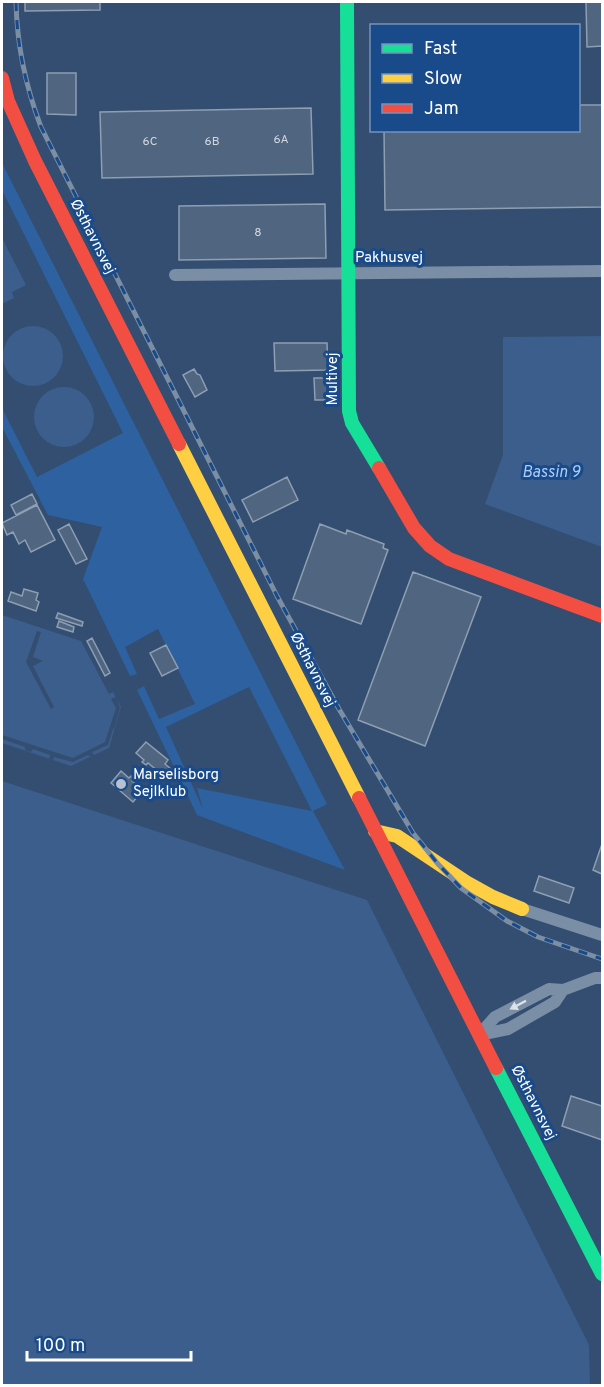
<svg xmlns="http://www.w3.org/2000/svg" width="604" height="1387" font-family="Overpass,sans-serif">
<rect width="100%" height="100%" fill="#334e70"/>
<!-- green -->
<path fill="#2d61a0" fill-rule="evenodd" d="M2,163L327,804L313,811L345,870L197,815L137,690L144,686L159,719L195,704L158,629L125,647L137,674L130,676L83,579L102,527L48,515L2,427V408L37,477L123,433L2,190ZM249,687L312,811L197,788L203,809L166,727Z"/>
<!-- water -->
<path fill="#3c5e8c" d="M2,238L26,285L12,292L14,298L2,304Z
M3 356a30 30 0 1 1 60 0a30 30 0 1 1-60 0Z
M602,336V547L485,504L503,455V337Z
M34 417a30 30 0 1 1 60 0a30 30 0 1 1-60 0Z
M2,610L83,636L121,707L109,748L71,766L2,743Z
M2,781L367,900L589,1345L590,1385H2Z"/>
<!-- pier -->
<path fill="#334e70" d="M2,610L83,636L113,692L109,694L81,641L2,615Z
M37,631L41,632L33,657L43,661L33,666L54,707L51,709L26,662Z
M116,697L120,708L114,729H113L108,745L92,752L94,755L90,757L88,755L73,762L54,757L53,760L49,759L50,755L33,749L31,752L25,750V747L2,739V735L73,758L105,742L116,708L111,699Z"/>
<!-- building -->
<path fill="#506580" stroke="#8e9fb3" stroke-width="1.5" d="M25,2H100V10L25,11Z
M586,2H602V46L587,47Z
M47,73H76V115L47,114Z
M578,105H602V207L385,210L384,130H578Z
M311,108L313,174L102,178L100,112Z
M325,204L326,258L179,260V206Z
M274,343H327L328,370L275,371Z
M194,369L197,374L200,375L207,390L195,397L183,375Z
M314,378H328L329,400H315Z
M287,477L298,500L253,522L242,500Z
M32,494L37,504L16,515L11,505Z
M37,505L55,540L31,552L25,540L19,544L13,532L7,535L2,523Z
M69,524L87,559L76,564L58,530Z
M320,524L346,534L347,530L384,544L383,548L388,550L361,624L293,599Z
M413,572L481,597L425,746L358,720Z
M24,589L38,593L36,600L39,602L36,611L8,601L11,592L22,596Z
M58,613L83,622L82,626L56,618Z
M59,621L74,627L73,632L57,627Z
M92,638L110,673L105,676L87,641Z
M166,645L178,668L162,676L150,653Z
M146,742L168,760L165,764L171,769L163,778L157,773L159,772L148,763L146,765L142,762L144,760L136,753Z
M121,771L129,778L131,776L134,779L132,781L143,790L133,802L111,783Z
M602,844V874L593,870Z
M539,876L574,888L569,903L534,891Z
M571,1096L602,1106V1140L562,1126Z"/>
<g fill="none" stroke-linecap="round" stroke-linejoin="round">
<!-- street -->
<path stroke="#7a8ea5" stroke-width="12" d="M175,275L602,271
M522,909L602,935
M479,1035L495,1017L549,989L563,990L595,978H602
M479,1035L508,1029L555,1002L563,990"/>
<!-- fast -->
<path stroke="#16e098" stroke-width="14" d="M347,2L349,411L352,423L379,468
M496,1068L602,1274"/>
<!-- slow -->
<path stroke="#ffcf43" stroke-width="14" d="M179,444L359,798
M375,831L397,836L466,882L493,897L522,909"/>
<!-- jam -->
<path stroke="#f24e42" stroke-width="14" d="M2,78L8,101L35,161L179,444
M379,468L414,528L430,546L449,559L602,616
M359,798L496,1068"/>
<defs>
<path id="rail" d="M16,2C17,46 25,85 41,127L277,596L339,709L413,833L438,864L461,888L507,921L538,937L602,959"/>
</defs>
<!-- rail casing -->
<use href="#rail" stroke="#7b8ea4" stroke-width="5"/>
<!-- rail -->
<use href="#rail" stroke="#194a8a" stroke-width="3" stroke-dasharray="9" stroke-linecap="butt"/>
</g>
<!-- one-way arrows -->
<defs><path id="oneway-solid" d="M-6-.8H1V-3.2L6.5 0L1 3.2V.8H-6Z" transform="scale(1.5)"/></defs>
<use fill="#dee3e8" href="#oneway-solid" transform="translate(518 1005) rotate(152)"/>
<!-- markers -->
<circle fill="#b8c1cd" stroke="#194a8a" stroke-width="2" cx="121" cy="784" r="6"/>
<g text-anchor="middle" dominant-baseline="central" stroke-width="6" stroke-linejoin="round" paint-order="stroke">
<!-- number labels -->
<g font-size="12" fill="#d3d8df">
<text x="281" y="140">6A</text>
<text x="150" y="142">6C</text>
<text x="212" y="142">6B</text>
<text x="258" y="233">8</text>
</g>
<!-- street labels -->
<g font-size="15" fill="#fff" stroke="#194a8a">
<text transform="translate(92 237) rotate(63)">Østhavnsvej</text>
<text x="389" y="258">Pakhusvej</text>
<text transform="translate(333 379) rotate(-90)">Multivej</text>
<text transform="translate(312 670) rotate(63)">Østhavnsvej</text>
<text transform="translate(533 1103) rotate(63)">Østhavnsvej</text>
</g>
<!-- poi labels -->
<g font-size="15" fill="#fff" stroke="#194a8a" text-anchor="start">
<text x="133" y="775">Marselisborg<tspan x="133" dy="17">Sejlklub</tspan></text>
</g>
<!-- water labels -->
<g font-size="16" font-style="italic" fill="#afcef5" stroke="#194a8a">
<text x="551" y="473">Bassin 9</text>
</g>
</g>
<!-- border -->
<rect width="604" height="1387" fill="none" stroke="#ffffff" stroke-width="6"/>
<!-- legend -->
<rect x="370" y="24" width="210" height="108" fill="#194a8a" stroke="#7592b9" stroke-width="1.5"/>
<rect x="382" y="44" width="30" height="9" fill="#16e098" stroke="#7592b9" stroke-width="1.5"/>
<text x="424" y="54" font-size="18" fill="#ffffff">Fast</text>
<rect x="382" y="74" width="30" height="9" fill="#ffcf43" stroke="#7592b9" stroke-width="1.5"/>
<text x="424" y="84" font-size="18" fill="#ffffff">Slow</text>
<rect x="382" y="104" width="30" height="9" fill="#f24e42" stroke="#7592b9" stroke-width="1.5"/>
<text x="424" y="114" font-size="18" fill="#ffffff">Jam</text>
<!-- scale -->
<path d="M27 1351v9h164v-9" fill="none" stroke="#ffffff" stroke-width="3"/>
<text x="36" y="1351" font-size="18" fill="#ffffff" stroke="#194a8a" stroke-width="4.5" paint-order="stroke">100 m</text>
</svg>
